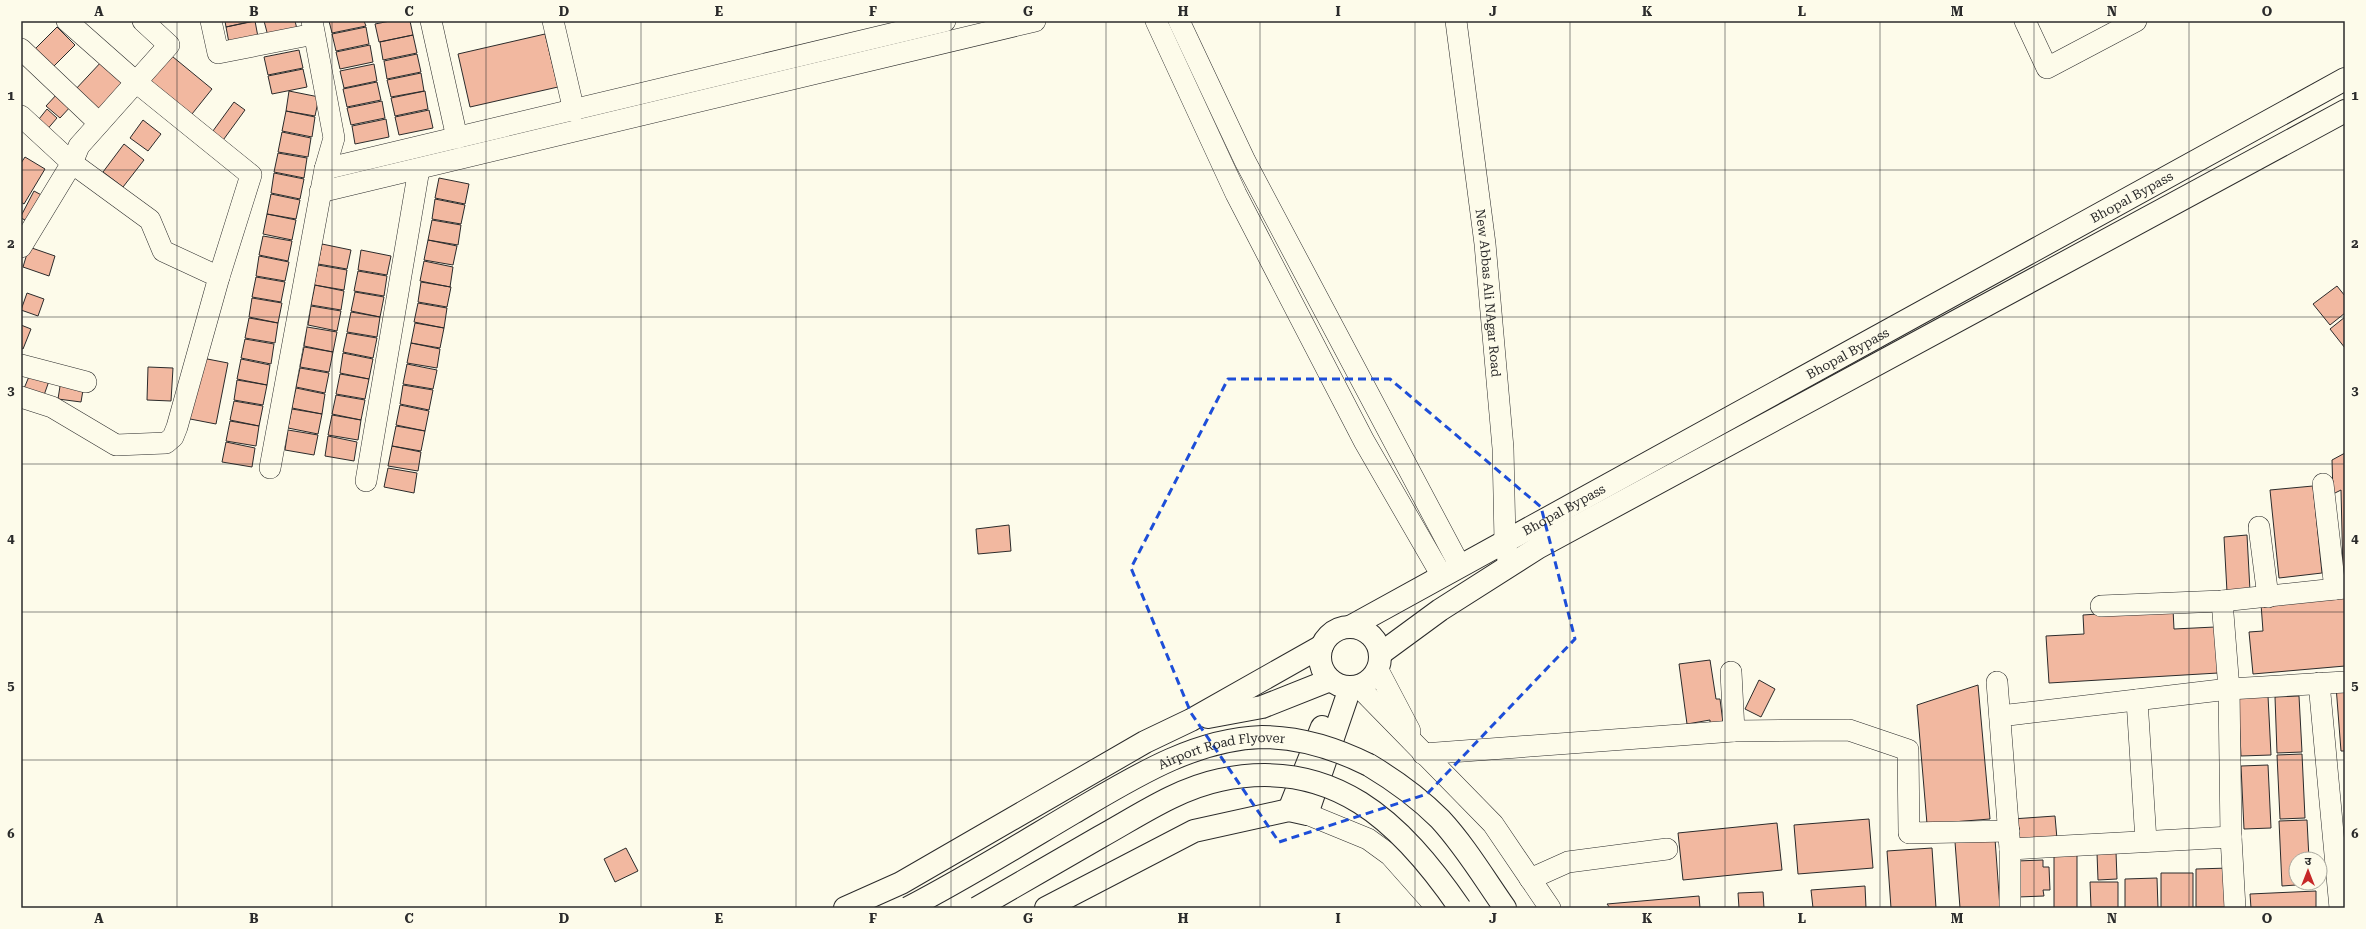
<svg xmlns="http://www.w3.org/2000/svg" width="2366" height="929" font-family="'Roboto Serif','Noto Sans Devanagari',serif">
<rect width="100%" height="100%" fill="#fdfbea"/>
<!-- building -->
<path fill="#f2b8a0" stroke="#2b2b2b" d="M225,21H253L226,27Z
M255,21L258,37L229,43L226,27Z
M264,21H295L297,29L268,36Z
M329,21H364L366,26L332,33Z
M390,21H410L413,35L379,42L375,24Z
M57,27L75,45L52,68L33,51Z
M366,27L369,44L336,51L332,34Z
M545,34L558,87L470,107L458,54Z
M413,35L417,53L383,60L380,42Z
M370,45L373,62L340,69L336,52Z
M299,50L303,68L268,75L264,57Z
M167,52L212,89L188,119L142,82Z
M417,54L421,72L387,79L384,61Z
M103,60L126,81L97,113L74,91Z
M374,64L377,81L344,88L340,71Z
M303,69L307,87L272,94L268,76Z
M421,73L424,91L391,97L387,80Z
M377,82L381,100L347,107L343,89Z
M289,91L319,97L315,116L286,111Z
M425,91L428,109L395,116L391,98Z
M58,93L72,105L60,118L46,106Z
M382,101L385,118L351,125L347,108Z
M234,102L245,110L221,143L210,135Z
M47,109L57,118L45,132L35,124Z
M429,110L433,128L399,135L395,117Z
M286,111L315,117L312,137L282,131Z
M386,119L389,137L355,144L352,126Z
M143,120L161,134L148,151L130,138Z
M282,132L311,138L308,157L278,152Z
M124,144L144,160L123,187L103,172Z
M278,153L307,158L304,178L274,172Z
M25,157L45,169L24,204L21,202V163Z
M274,173L304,179L300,199L271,193Z
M439,178L469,184L465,204L435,198Z
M34,191L47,198L33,224L21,218V216Z
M271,194L300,200L296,219L267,214Z
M435,199L465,205L461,224L432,219Z
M267,214L296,220L292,240L263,234Z
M432,220L461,225L458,245L428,240Z
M263,236L292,241L288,261L259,255Z
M428,240L457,246L453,265L424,260Z
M322,244L351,250L347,269L318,264Z
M29,247L55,256L49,276L23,267Z
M361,250L391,256L387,275L358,270Z
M259,256L289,262L285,281L256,276Z
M424,261L453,267L450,287L420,281Z
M318,265L347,270L344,290L314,285Z
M358,271L387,276L384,296L354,291Z
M256,277L285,282L281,302L252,297Z
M421,282L451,287L447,307L418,302Z
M315,285L344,291L341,310L311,305Z
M2337,286L2345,296V313L2330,325L2313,304Z
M355,292L384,297L380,317L351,311Z
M27,293L44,299L38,316L21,310Z
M252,298L282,303L278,323L249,317Z
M418,303L447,308L444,328L414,322Z
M311,306L341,311L337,331L308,325Z
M351,312L380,317L377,337L347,332Z
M2345,317V348L2330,329Z
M249,318L278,323L275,343L245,338Z
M415,323L444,328L440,348L411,343Z
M21,325L31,329L23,349L21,348Z
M307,327L337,332L333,352L304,346Z
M347,333L377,338L373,358L343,352Z
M245,339L274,344L271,364L241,358Z
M411,343L440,349L437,368L407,363Z
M304,347L333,352L329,372L300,367Z
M343,353L373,359L369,379L340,373Z
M197,357L228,363L216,424L185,418Z
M241,359L270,365L267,385L237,379Z
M407,364L437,370L433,389L403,384Z
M148,367L173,368L171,401L147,400Z
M300,368L329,373L325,393L296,387Z
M30,374L49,381L43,398L23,391Z
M340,374L369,379L365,399L336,394Z
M61,380L84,384L81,402L58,399Z
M237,380L267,385L263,405L234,400Z
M403,385L433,390L429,410L400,404Z
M296,388L325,394L322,414L292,408Z
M336,395L365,400L361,420L332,414Z
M234,401L263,406L259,426L230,420Z
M400,405L429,411L425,431L396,425Z
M292,409L322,414L318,434L288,428Z
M332,415L361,420L358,440L328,435Z
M230,421L259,426L256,446L226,441Z
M396,426L425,431L421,451L392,446Z
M288,430L318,435L314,455L285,450Z
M328,436L357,442L354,461L325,456Z
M226,442L255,448L252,467L222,462Z
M392,446L421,452L418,471L388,466Z
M2345,453V574H2343L2341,490L2333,494L2332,460Z
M388,468L417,473L414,493L384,487Z
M2313,486L2322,573L2279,578L2270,490Z
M1009,525L1011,551L978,554L976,529Z
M2247,535L2250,591L2227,592L2224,537Z
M2345,597V666L2253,674L2249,632L2263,631L2261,604Z
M2173,609L2174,629L2215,627L2218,673L2049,683L2046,636L2084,634L2083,615Z
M1710,660L1716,699H1720L1723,723L1710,725V720L1687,724L1679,664Z
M1759,680L1775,689L1761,717L1745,709Z
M1978,685L1990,819L1927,824L1917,705Z
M2336,686H2345V751H2341Z
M2268,696L2271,755L2241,756L2238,697Z
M2299,696L2302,752L2277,753L2275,697Z
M2302,754L2305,818L2280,819L2277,755Z
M2268,765L2271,828L2244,829L2241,766Z
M2055,816L2057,839L2014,842L2012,819Z
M1869,819L1873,868L1798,874L1794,825Z
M2307,820L2309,859H2296V883L2310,884L2282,886L2279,821Z
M1777,823L1782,870L1683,880L1678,833Z
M1995,839L2000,908H1960L1955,842Z
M626,848L638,871L615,882L604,859Z
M1932,848L1936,908H1891L1887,851Z
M2054,851H2077V908H2054Z
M2116,852L2117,879L2098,880L2097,853Z
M2043,860V867H2049L2050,890H2043L2044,896L2018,897L2017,861Z
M2229,868V907H2196V869Z
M2161,873H2193V908H2161Z
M2157,878L2158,908H2125V879Z
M2090,882H2118V908H2091Z
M1865,886L1866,908H1813L1811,890Z
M2316,891V908H2251L2250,894Z
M1763,892L1764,908H1739L1738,893Z
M1699,896L1700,908H1610L1607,904Z"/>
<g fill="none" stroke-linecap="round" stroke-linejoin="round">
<defs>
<g id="minor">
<path d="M67,21L136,82L251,175L219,277"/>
<path d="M211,21L218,53L314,34"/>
<path d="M431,21L457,138"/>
<path d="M553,21L574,111"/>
<path d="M1156,21L1236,194L1364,441L1442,576"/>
<path d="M1179,21L1245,161L1460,566"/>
<path id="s1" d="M1456,21L1485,244L1503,448L1505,541L1509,566"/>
<path d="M2025,21L2047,68L2136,21"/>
<path d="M21,49L99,123"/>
<path d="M21,116L72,163L150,220L163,251L219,277L177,427L173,437L166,443L116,445L52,407L21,397"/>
<path d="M325,169L945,21"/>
<path d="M320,192L1035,21"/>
<path d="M21,247L72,163L79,146L169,45L143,21"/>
<path d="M21,365L86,382"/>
<path d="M270,468L325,169L334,138L312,21"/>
<path d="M366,481L419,169"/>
<path d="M2323,484L2335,589"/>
<path d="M2259,527L2268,597"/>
<path d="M2222,601L2229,689L2231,837L2235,908"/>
<path d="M2101,606L2222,601L2345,588"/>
<path d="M1378,670L1410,731"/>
<path d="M1731,672L1734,731"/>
<path d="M1997,682L2010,849V908"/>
<path d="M2319,683L2340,908"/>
<path d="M1359,687L1493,824L1550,908"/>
<path d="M2137,700L2146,841"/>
<path d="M2000,716L2229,689L2345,682"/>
<path d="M1423,754L1734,731L1849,730L1908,750L1909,833L2009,831"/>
<path d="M1307,814L1368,839L1390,855L1437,908"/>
<path d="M2010,849L2231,837"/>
<path d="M1530,879L1568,862L1667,849"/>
</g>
<g id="major">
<circle cx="1350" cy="657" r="30"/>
<path id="s2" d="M1350,627L2345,79"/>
<path d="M1380,654L1440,610L1539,547L2345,111"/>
<path d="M1208,717L1262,707L1330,680"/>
<path d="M1369,765C1394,780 1419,798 1440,819C1465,846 1484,878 1505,908"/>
<path d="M1289,810L1322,727"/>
<path d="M845,908L901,883L1145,742L1191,720L1322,646"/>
<path d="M1046,908L1194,831L1289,810L1307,814L1350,688"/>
</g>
</defs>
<!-- minor casing -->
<use href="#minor" stroke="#2b2b2b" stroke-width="22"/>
<!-- major casing -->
<use href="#major" stroke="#2b2b2b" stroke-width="24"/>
<!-- minor -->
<use href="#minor" stroke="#fdfbea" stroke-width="21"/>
<!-- major -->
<use href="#major" stroke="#fdfbea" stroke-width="22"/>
<defs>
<g id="major-bridge">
<path id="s3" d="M908,908C964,879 1019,845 1073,813C1131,779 1193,739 1262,737C1301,737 1335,748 1369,765"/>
<path d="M977,908C1018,884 1059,861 1100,837C1138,816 1177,789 1220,780C1333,756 1401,822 1460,908"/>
</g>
</defs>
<!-- major-bridge casing -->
<use href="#major-bridge" stroke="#2b2b2b" stroke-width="24" stroke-linecap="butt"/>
<!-- major-bridge -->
<use href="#major-bridge" stroke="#fdfbea" stroke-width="22"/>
</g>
<!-- marked area -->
<path fill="none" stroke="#1d4ed8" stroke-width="3" stroke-dasharray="8 5" stroke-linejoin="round" d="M1228,379H1390L1541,507L1575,639L1427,794L1279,842L1191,713L1131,568Z"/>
<!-- grid -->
<path fill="none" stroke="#2b2b2b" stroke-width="1" stroke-opacity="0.55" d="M177,21V908M332,21V908M486,21V908M641,21V908M796,21V908M951,21V908M1106,21V908M1260,21V908M1415,21V908M1570,21V908M1725,21V908M1880,21V908M2034,21V908M2189,21V908M21,170H2345M21,317H2345M21,464H2345M21,612H2345M21,760H2345"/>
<g text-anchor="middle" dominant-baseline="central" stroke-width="3" stroke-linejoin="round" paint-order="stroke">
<!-- street labels -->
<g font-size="13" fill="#2b2b2b" stroke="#fdfbea">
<text stroke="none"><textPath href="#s2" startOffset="892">Bhopal Bypass</textPath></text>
<text stroke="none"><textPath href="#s1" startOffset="274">New Abbas Ali NAgar Road</textPath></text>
<text stroke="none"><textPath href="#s2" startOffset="568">Bhopal Bypass</textPath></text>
<text stroke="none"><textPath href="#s2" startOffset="244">Bhopal Bypass</textPath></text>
<text stroke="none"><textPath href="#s3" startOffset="354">Airport Road Flyover</textPath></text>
</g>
</g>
<!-- border -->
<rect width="2366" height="929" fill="none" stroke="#fdfbea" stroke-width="44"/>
<!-- north arrow -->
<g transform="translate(2308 871)"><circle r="19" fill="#fdfbea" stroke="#a9a89e"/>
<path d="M0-3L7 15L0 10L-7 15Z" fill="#c62828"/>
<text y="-6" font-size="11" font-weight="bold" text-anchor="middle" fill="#2b2b2b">उ</text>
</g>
<rect x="22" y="22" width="2322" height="885" fill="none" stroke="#2b2b2b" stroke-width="1.5"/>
<g font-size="13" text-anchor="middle" font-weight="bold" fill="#2b2b2b">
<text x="99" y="16">A</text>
<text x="254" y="16">B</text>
<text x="409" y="16">C</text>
<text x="564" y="16">D</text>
<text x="719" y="16">E</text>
<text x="873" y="16">F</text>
<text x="1028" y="16">G</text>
<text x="1183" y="16">H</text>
<text x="1338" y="16">I</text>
<text x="1493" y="16">J</text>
<text x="1647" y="16">K</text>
<text x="1802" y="16">L</text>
<text x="1957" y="16">M</text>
<text x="2112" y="16">N</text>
<text x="2267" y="16">O</text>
<text x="11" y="100">1</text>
<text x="2355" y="100">1</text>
<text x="11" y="248">2</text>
<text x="2355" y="248">2</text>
<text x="11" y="395">3</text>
<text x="2355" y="395">3</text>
<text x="11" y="543">4</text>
<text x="2355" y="543">4</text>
<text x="11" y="690">5</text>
<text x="2355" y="690">5</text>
<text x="11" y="838">6</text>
<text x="2355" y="838">6</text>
<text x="99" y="923">A</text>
<text x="254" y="923">B</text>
<text x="409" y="923">C</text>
<text x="564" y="923">D</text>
<text x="719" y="923">E</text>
<text x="873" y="923">F</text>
<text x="1028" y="923">G</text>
<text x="1183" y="923">H</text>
<text x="1338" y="923">I</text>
<text x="1493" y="923">J</text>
<text x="1647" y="923">K</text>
<text x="1802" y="923">L</text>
<text x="1957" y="923">M</text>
<text x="2112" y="923">N</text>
<text x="2267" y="923">O</text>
</g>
</svg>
